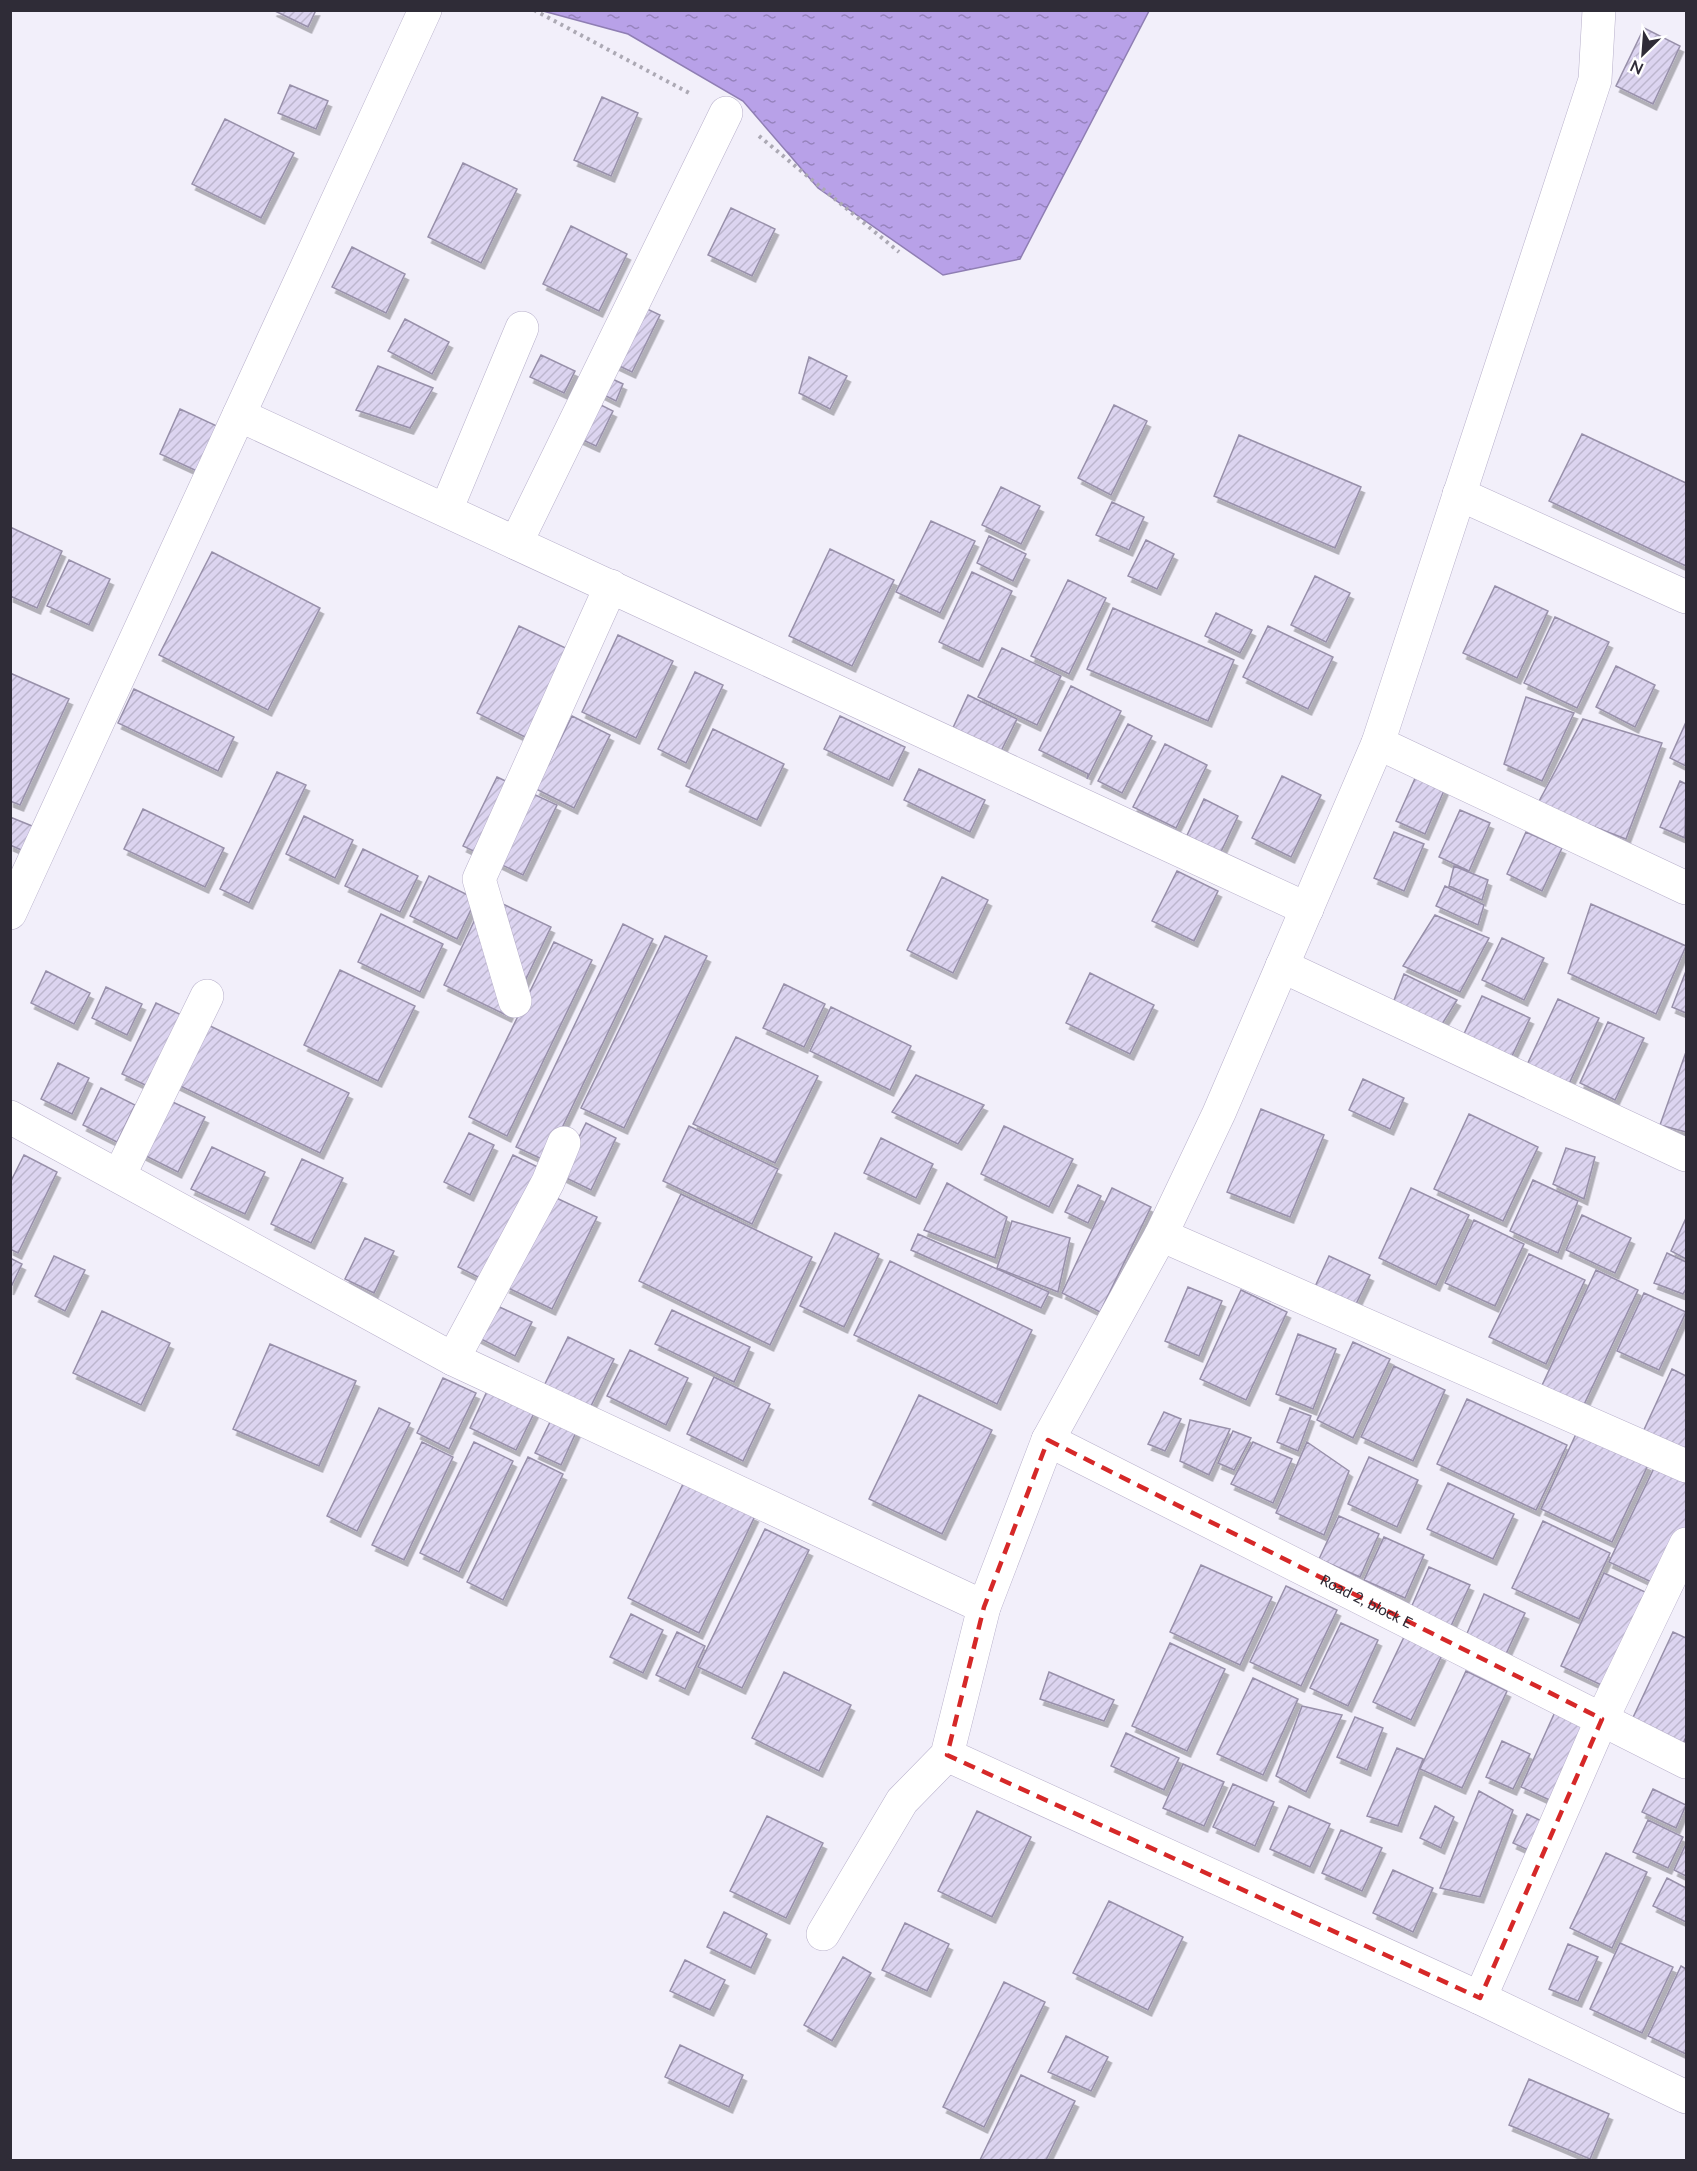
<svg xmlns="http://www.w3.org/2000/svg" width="1697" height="2171" font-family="Lato,sans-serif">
<defs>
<pattern id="water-ripples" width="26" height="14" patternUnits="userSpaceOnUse" patternTransform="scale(1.5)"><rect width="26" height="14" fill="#b8a1e8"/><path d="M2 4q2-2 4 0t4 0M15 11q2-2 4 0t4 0" fill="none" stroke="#9683bd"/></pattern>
<pattern id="building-hatch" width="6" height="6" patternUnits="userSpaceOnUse" patternTransform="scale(1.5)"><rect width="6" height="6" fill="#dcd4f0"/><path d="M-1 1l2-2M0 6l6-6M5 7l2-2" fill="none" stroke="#bdb6ce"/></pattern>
<filter id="shadow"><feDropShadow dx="3.5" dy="6" stdDeviation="0" flood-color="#0004"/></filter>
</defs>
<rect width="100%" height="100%" fill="#f2effa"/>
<!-- water -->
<path fill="url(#water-ripples)" stroke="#8f7eb3" stroke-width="1.5" d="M543,11H1149L1020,259L943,275L818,188L743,101L628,34Z"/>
<!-- building -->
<path fill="url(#building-hatch)" stroke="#9890aa" stroke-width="1.5" filter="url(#shadow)" d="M273,10H316L308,27Z
M1644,28L1680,46L1653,104L1616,86Z
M290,85L328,101L316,129L278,113Z
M602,97L638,113L611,176L574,160Z
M225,119L294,153L261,218L192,184Z
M463,163L517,189L481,263L428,237Z
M731,208L775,229L752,276L708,255Z
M571,226L627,254L599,311L543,284Z
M352,247L405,274L386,313L332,287Z
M622,297L660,315L632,372L594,354Z
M405,319L449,342L432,374L388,351Z
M541,355L575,371L564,393L530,377Z
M809,357L847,376L830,409L799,393Z
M378,366L433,388L410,428L356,410Z
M595,371L623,384L616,401L588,387Z
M587,398L613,411L596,446L570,434Z
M1114,405L1147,421L1111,495L1078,478Z
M180,409L219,427L199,472L160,454Z
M1582,434L1686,483V566L1549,501Z
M1239,435L1361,487L1335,548L1214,496Z
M1001,487L1040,506L1021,544L982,525Z
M1112,502L1144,517L1129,550L1096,535Z
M931,521L975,541L940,613L896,592Z
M10,527L62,551L37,608L10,596Z
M989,536L1026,554L1013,581L977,563Z
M1146,540L1174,554L1157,589L1128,576Z
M830,549L894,580L852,666L789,636Z
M212,552L320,608L268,710L159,655Z
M69,560L110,579L89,625L47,606Z
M972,572L1012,591L979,661L939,642Z
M1315,576L1350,593L1326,642L1291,625Z
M1068,580L1106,598L1069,674L1031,656Z
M1495,586L1548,611L1517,678L1463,653Z
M1113,608L1234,660L1208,721L1087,669Z
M1216,613L1252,630L1240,653L1205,636Z
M1555,617L1609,642L1577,708L1524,683Z
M519,626L572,651L529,739L477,713Z
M1268,626L1333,657L1308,709L1243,677Z
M618,635L673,661L636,738L582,712Z
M1002,648L1061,676L1037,725L978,697Z
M1616,666L1655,685L1635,727L1596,707Z
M695,672L723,685L686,763L658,749Z
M10,673L69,699L20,805L10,801Z
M1071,686L1121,711L1087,779L1088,774L1039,750Z
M134,689L234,737L218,771L118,723Z
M968,695L1017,719L1000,753L952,730Z
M1526,697L1574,713L1542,781L1504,764Z
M572,716L610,735L574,808L536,789Z
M840,716L905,747L889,780L824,749Z
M1583,719L1662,743L1626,839L1537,805Z
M1686,722V766L1670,758Z
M1128,724L1152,736L1122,793L1098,781Z
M713,729L784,764L757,820L686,786Z
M1165,744L1207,765L1176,828L1133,807Z
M919,769L985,800L970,832L904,800Z
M277,772L306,785L249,903L220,889Z
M1417,774L1446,786L1425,834L1396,821Z
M1282,776L1321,795L1291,857L1252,838Z
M497,777L557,805L523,875L463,846Z
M1680,781L1686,784L1685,838L1660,827Z
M1204,799L1238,816L1217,860L1183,844Z
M143,809L224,848L205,887L124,849Z
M1460,810L1490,823L1469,871L1439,857Z
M304,816L353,840L335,878L286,854Z
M10,817L37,828L26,852L10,845Z
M1394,832L1424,844L1404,891L1374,878Z
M1526,832L1562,848L1542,891L1507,874Z
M363,849L418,876L400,912L345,886Z
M1454,866L1488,880L1482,900L1449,886Z
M1177,871L1218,891L1194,941L1152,921Z
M429,876L476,899L457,939L410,916Z
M942,877L988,900L953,973L907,950Z
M1445,886L1484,905L1478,925L1436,906Z
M486,896L551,927L508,1016L444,985Z
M1591,904L1686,946L1656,1014L1568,973Z
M381,914L443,944L420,992L358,962Z
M1435,915L1489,938L1460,992L1403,966Z
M623,924L653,939L546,1161L516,1147Z
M665,936L707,956L624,1128L581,1108Z
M1502,938L1544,958L1524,1000L1482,980Z
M554,942L592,960L507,1136L469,1117Z
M340,970L415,1006L378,1081L304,1045Z
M46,971L90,993L74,1024L31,1003Z
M1686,971V1013L1672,1007Z
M1090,973L1154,1005L1130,1054L1066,1023Z
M1404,974L1457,1000L1432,1040L1388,1016Z
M784,984L825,1004L804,1047L763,1028Z
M106,987L142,1004L127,1035L92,1018Z
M1482,996L1530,1018L1511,1058L1463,1036Z
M1558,999L1599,1018L1568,1086L1526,1067Z
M156,1003L192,1020L158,1091L122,1074Z
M831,1007L911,1046L890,1090L810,1051Z
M1608,1022L1644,1038L1615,1100L1580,1083Z
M206,1024L349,1093L320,1153L176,1084Z
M736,1037L818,1076L775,1163L693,1124Z
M1686,1052V1132L1660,1125Z
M58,1063L89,1078L72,1114L41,1099Z
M916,1075L984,1105L958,1144L892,1112Z
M1363,1079L1404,1098L1390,1129L1349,1110Z
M101,1088L135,1105L117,1142L83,1125Z
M164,1098L205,1117L178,1172L138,1152Z
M1261,1109L1324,1135L1290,1217L1227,1192Z
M1469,1114L1538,1147L1503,1221L1434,1189Z
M586,1123L616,1138L591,1190L560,1175Z
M689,1126L778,1169L752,1224L663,1181Z
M1004,1126L1073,1159L1049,1207L981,1174Z
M469,1133L494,1145L470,1195L444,1182Z
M881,1138L933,1164L916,1198L864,1173Z
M212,1147L265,1172L245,1214L191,1189Z
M1566,1148L1595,1157L1584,1199L1553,1184Z
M24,1155L57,1172L18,1253L10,1249V1183Z
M513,1155L546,1171L492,1284L458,1267Z
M302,1159L343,1178L311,1243L271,1224Z
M1533,1180L1578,1201L1558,1253L1510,1231Z
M947,1183L1007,1217L995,1258L924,1230Z
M1078,1185L1101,1196L1088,1223L1065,1212Z
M1112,1188L1151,1207L1100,1312L1062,1293Z
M1411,1188L1469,1215L1436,1285L1379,1258Z
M681,1194L812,1257L770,1345L639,1281Z
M550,1195L597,1217L552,1309L506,1287Z
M1582,1215L1631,1238L1615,1273L1566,1250Z
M1686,1218V1259L1671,1251Z
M1474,1220L1524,1244L1495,1306L1445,1283Z
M1012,1221L1070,1238L1058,1292L997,1268Z
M835,1233L879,1254L844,1327L800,1306Z
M918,1234L1049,1292L1041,1308L911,1250Z
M365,1238L394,1251L374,1293L345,1279Z
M1667,1253L1686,1262V1289L1683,1294L1654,1283Z
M1529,1254L1585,1280L1546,1364L1489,1337Z
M54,1256L85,1270L65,1311L35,1296Z
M1329,1256L1370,1275L1354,1308L1314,1289Z
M10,1258L22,1264L10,1289Z
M890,1261L1032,1330L997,1404L854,1335Z
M1596,1270L1638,1290L1580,1413L1538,1394Z
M1188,1287L1222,1301L1199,1356L1165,1341Z
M1241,1290L1287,1312L1246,1400L1200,1379Z
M1644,1293L1686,1312L1659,1370L1617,1351Z
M493,1304L532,1322L515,1356L477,1337Z
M672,1310L750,1347L734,1382L655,1344Z
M102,1311L170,1343L141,1405L73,1373Z
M1298,1334L1336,1349L1313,1409L1276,1394Z
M568,1337L614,1359L588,1412L542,1390Z
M1353,1342L1390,1359L1353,1438L1317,1420Z
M270,1344L356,1381L319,1466L233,1429Z
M630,1350L688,1378L666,1425L607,1396Z
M1394,1366L1445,1390L1413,1461L1361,1437Z
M1672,1369L1686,1376V1453L1643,1432Z
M714,1377L770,1404L743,1461L687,1434Z
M443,1378L476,1393L449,1449L417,1433Z
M489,1387L536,1409L516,1450L470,1428Z
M919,1395L992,1430L942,1534L869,1499Z
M1467,1399L1567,1445L1536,1510L1437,1464Z
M379,1408L410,1423L357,1531L327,1516Z
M1290,1408L1311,1416L1298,1451L1277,1442Z
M1164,1412L1181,1419L1165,1451L1148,1444Z
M552,1418L577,1430L561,1465L535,1453Z
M1190,1420L1230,1429L1209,1475L1180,1461Z
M1233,1431L1251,1438L1234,1470L1218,1463Z
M1577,1432L1648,1465L1612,1542L1541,1509Z
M422,1442L453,1457L404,1560L372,1545Z
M474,1442L513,1461L459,1572L420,1553Z
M1253,1442L1292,1459L1273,1503L1231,1484Z
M1307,1442L1349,1471L1324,1535L1276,1513Z
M528,1457L563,1474L503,1600L467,1582Z
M1369,1457L1418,1480L1397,1527L1348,1504Z
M1656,1464L1686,1479V1536L1662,1587L1609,1562Z
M684,1482L755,1516L699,1633L628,1598Z
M1448,1483L1514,1514L1493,1559L1427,1529Z
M1339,1516L1379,1534L1360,1577L1319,1559Z
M1543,1521L1610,1553L1579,1619L1512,1588Z
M765,1529L809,1550L742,1688L698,1667Z
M1384,1537L1424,1555L1405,1598L1364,1580Z
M1201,1565L1272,1597L1240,1665L1170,1632Z
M1429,1567L1470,1585L1450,1628L1410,1610Z
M1604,1573L1656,1597L1612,1690L1561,1666Z
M1286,1586L1337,1610L1301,1686L1250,1662Z
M1484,1594L1525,1613L1505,1656L1465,1638Z
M631,1614L663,1630L643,1673L610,1657Z
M1341,1623L1378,1640L1348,1706L1310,1688Z
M677,1632L705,1646L685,1689L656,1675Z
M1673,1632L1686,1638V1737L1681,1748L1630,1724Z
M1404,1637L1442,1655L1411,1720L1373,1702Z
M1170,1643L1225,1669L1187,1751L1132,1726Z
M1466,1671L1507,1691L1462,1788L1420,1769Z
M784,1672L851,1705L819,1771L752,1738Z
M1049,1672L1114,1700L1104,1721L1040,1699Z
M1253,1678L1298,1699L1263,1775L1217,1754Z
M1302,1706L1342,1715L1306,1792L1276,1776Z
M1555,1712L1589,1728L1554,1802L1521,1787Z
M1355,1717L1383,1728L1367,1770L1337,1757Z
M1126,1733L1179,1758L1164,1790L1111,1766Z
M1502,1741L1530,1754L1513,1789L1486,1777Z
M1397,1748L1423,1759L1398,1826L1367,1816Z
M1183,1764L1224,1782L1204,1826L1163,1808Z
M1233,1784L1274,1802L1255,1846L1213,1827Z
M1653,1789L1686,1805L1676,1828L1642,1812Z
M1479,1791L1513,1810L1480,1897L1440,1888Z
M1289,1806L1330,1824L1310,1867L1270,1849Z
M1435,1806L1454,1817L1441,1848L1420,1838Z
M977,1811L1031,1837L992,1917L938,1891Z
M1527,1814L1554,1827L1541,1856L1513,1843Z
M767,1816L823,1843L786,1918L730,1891Z
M1648,1820L1683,1837L1668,1868L1633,1852Z
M1341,1830L1382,1848L1362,1891L1322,1873Z
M1685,1846H1686V1876L1674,1870Z
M1606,1853L1647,1872L1612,1948L1570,1928Z
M1393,1870L1433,1888L1413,1932L1373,1913Z
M1667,1878L1686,1888V1922L1653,1906Z
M1109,1901L1183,1937L1148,2010L1073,1973Z
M724,1912L767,1934L751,1968L707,1947Z
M905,1923L949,1944L927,1991L882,1970Z
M1620,1943L1673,1967L1642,2033L1590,2009Z
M1568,1944L1598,1957L1578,2001L1549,1989Z
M843,1957L871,1973L832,2041L804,2025Z
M685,1960L725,1980L710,2010L670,1991Z
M1681,1966L1686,1969V2054L1648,2036Z
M1004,1982L1045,2002L984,2127L943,2107Z
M1066,2036L1108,2057L1091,2091L1048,2072Z
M680,2045L743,2075L729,2107L665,2077Z
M1021,2075L1075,2101L1046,2160H980Z
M1529,2079L1609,2114L1590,2159L1509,2125Z"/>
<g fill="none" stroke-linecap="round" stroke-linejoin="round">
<defs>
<g id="minor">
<path d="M239,415L1307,909"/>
<path d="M1459,494L1686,597"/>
<path d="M446,510L522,328"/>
<path d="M516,543L726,113"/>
<path d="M1378,743L1686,888"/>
<path d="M10,913L425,10"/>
<path d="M1282,966L1686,1155"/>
<path d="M515,1001L479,879L611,586"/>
<path d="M10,1117L453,1359L984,1607"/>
<path d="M119,1176L207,996"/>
<path d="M1161,1235L1686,1466"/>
<path d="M453,1359L548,1182L564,1143"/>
<path id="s1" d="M1048,1440L1686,1762"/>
<path d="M947,1755L1480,1998L1686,2097"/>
<path d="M823,1934L902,1801L947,1755L984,1607L1048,1440L1161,1235L1219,1113L1378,743L1595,80L1599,10"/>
<path d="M1480,1998L1602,1719L1686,1544"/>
</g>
</defs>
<!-- minor casing -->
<use href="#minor" stroke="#b7afca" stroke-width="34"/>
<!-- path -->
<path stroke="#aca9b4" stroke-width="4" stroke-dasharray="3 4.5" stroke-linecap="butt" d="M534,10L691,94
M759,136L899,252"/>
<!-- minor -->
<use href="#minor" stroke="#fff" stroke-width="33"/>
</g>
<!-- marked area -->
<path fill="none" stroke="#d62828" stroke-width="4.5" stroke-dasharray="12 8" stroke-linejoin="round" d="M1048,1440L1602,1719L1480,1998L947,1755L984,1607Z"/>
<g text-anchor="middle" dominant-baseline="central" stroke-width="5" stroke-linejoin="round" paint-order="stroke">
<!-- street labels -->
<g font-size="15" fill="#2f2c37" stroke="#fff">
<text stroke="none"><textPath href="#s1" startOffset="357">Road 2, block E</textPath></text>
</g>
</g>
<!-- border -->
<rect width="1697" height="2171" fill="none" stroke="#2f2c37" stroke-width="24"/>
<!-- north arrow -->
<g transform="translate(1643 54) rotate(205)" stroke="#ffffff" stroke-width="4.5" paint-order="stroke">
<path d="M0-4.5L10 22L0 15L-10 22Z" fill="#2f2c37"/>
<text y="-9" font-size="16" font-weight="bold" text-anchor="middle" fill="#2f2c37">N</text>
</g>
</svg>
